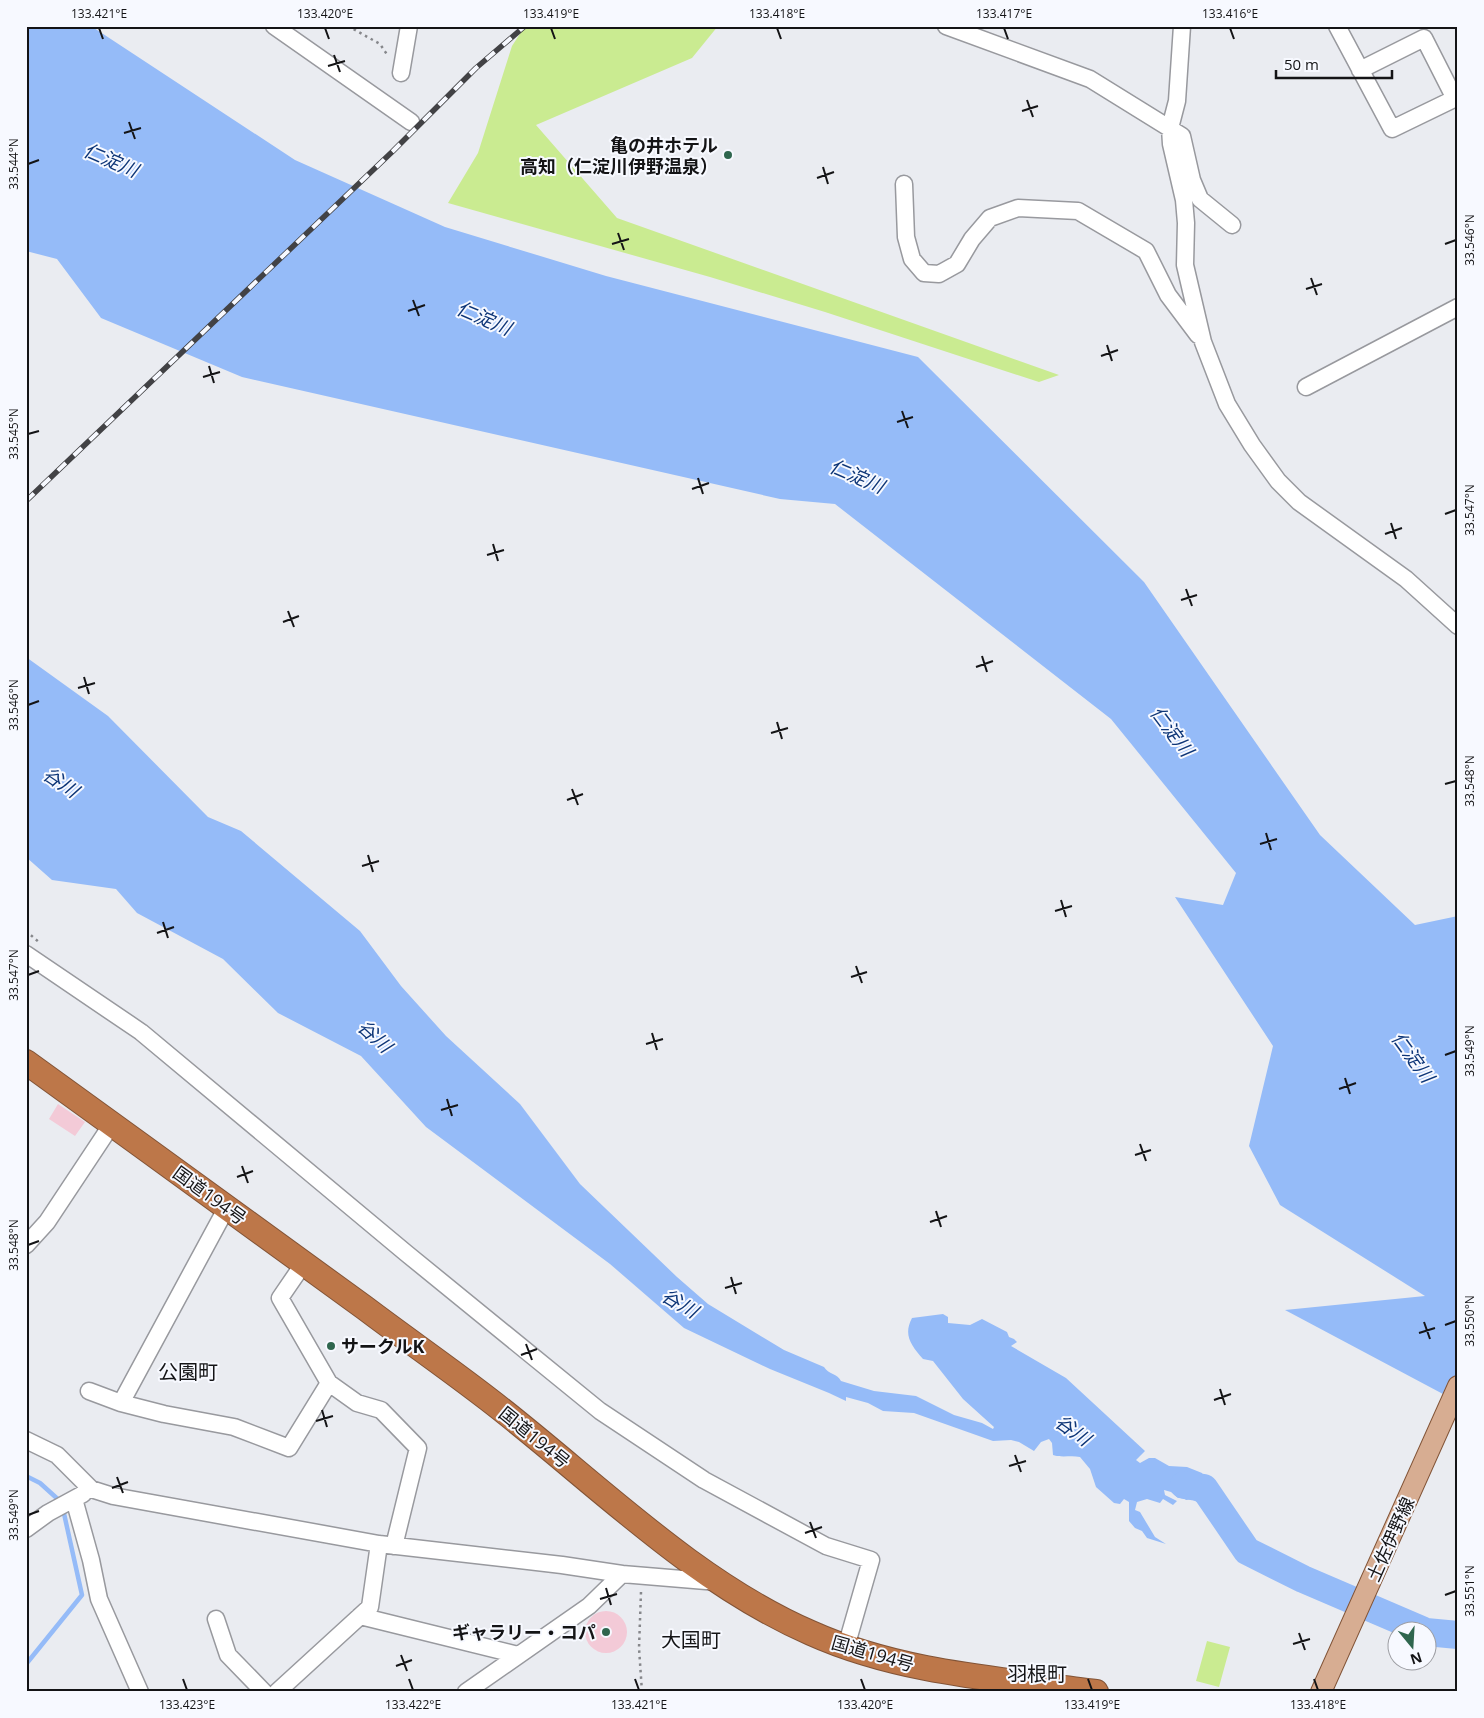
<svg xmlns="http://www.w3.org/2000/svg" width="1484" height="1718" font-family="'Open Sans','Noto Sans JP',sans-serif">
<rect width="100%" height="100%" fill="#eaecf1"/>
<!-- green -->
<path fill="#caeb91" d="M525,26H718L692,58L536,125L617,218L1059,375L1039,382L825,312L710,277L448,203L478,153L512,46Z
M1207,1641L1230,1647L1219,1687L1196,1681Z"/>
<!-- water -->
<path fill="#95bbf8" d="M26,26H91L295,160L445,227L606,276L918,357L1144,582L1320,835L1415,925L1458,916V1402L1285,1310L1425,1296L1280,1205L1249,1146L1273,1046L1175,897L1223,905L1236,873L1111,719L835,504L780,499L242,377L101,318L57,259L26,251Z
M26,657L108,716L208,817L241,831L360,931L401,986L446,1036L520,1104L580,1184L677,1277L708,1304L784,1350L824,1367C828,1374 838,1374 841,1381L874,1391L916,1396L954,1415L982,1423L993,1429L994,1427L963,1399L933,1361L923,1359C911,1345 903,1335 912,1318L943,1314L948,1317V1323L970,1325L982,1319L1007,1332L1009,1337L1014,1339L1017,1342L1011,1346L1066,1378L1145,1451L1136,1460L1140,1463L1149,1458H1155L1169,1466L1187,1467L1202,1473L1205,1479L1223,1495L1205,1506L1191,1499L1186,1500L1183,1497L1178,1498L1171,1492L1164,1490L1165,1495L1177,1501L1173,1505L1163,1499L1160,1503L1147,1499L1137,1502L1135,1510L1140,1512L1155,1537L1166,1544L1147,1538L1142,1531L1135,1528L1129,1521V1502L1124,1499L1120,1504L1114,1503L1096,1487L1090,1469L1080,1457C1071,1455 1062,1458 1053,1455L1052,1443L1049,1439L1041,1442L1034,1451L1019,1442L1011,1440L993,1441L914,1413L883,1411L868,1403L846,1397V1401L829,1393L770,1369L684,1328L610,1264L426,1127L361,1056L278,1013L223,959L137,913L116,889L52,880L26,857Z"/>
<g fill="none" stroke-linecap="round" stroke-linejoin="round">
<!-- stream -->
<path stroke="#95bbf8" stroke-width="4.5" d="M26,1476L40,1483L61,1502
M27,1663L82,1595L63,1509"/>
<!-- river -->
<path stroke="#95bbf8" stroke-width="28" d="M1184,1485L1204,1488L1247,1551L1303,1579L1422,1630
M1426,1632L1458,1635"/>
</g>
<!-- building -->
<path fill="#f3cad7" d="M58,1104L85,1122L75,1136L49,1119Z
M585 1632a21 21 0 1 1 42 0a21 21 0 1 1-42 0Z"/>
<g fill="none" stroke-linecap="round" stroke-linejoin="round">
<defs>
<path id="minor" d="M274,26L411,122
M946,26L1090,79L1182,136L1192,180L1200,199L1232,225
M1182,26L1177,101L1170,128L1171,144L1184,200L1186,223L1185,265L1203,342L1227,404L1252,445L1278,481L1299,502L1406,579L1458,626
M1337,26L1392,129L1458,97
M1360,70L1424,38L1455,99
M401,73L409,26
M904,184L906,237L912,259L924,273L939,274L957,264L972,239L990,218L1018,208L1078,211L1146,251L1168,295L1198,335
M1306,387L1458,307
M26,954L141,1032L406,1253L600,1411L704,1480L826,1546L871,1560L846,1647
M26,1245L47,1222L112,1124
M329,1383L357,1403L381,1410L418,1448L394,1546
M89,1391L121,1403L164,1414L234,1427L289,1448L329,1383L280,1298L304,1263
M121,1403L227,1207
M26,1440L57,1455L91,1489L113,1496L379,1544L562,1565L622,1574
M74,1499L91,1560L99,1599L140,1692
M26,1529L48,1513L83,1494
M360,1616L518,1655
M216,1619L228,1655L264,1692
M277,1692L370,1607L379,1544
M466,1692L589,1606L622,1574L718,1582"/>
<path id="major" d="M1321,1692L1458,1386"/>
<path id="highway" d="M26,1062C139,1144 253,1226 365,1308C406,1339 448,1368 488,1399C591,1478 691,1581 811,1633C900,1673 1000,1679 1096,1692"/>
</defs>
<!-- minor casing -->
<use href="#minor" stroke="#98999e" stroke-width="19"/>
<!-- major casing -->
<use href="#major" stroke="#825437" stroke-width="22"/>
<!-- highway casing -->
<use href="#highway" stroke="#825437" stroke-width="26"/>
<!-- path -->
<path stroke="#86878b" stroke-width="2.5" stroke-dasharray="2.5 4" stroke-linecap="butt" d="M348,26L380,44L388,56
M26,931L40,943
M641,1592L639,1648L642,1692"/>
<!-- minor -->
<use href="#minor" stroke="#fff" stroke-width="16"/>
<!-- major -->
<use href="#major" stroke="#d7ad92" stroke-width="20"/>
<!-- highway -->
<use href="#highway" stroke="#bd7749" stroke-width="24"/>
<defs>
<path id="rail" d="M26,501L393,151L476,68L525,26"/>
</defs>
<!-- rail casing -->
<use href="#rail" stroke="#424245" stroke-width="5.5"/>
<!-- rail -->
<use href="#rail" stroke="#f7f9ff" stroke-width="4" stroke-dasharray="11" stroke-linecap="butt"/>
</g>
<!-- ticks -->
<path fill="none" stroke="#141416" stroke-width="2" d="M99,28L103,39M325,28L329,39M551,28L555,39M777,28L781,39M1004,28L1008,39M1230,28L1234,39M334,55L340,72M328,66L345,61M1027,100L1033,117M1022,111L1038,106M129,122L135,139M124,133L141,128M28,164L39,160M823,167L828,184M817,178L834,172M618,233L624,250M612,244L629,239M1445,244L1456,240M1311,278L1317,295M1306,289L1322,284M413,300L419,316M408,311L425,305M1107,345L1112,361M1101,356L1118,350M209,366L214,383M203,377L220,372M902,411L908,428M897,422L913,417M28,434L39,431M698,478L703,494M692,489L709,483M1445,514L1456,510M1391,523L1396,539M1385,534L1402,528M493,544L498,561M487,555L504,550M1186,589L1192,606M1181,600L1197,595M288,611L294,627M283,622L299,616M982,656L987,672M976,667L993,661M84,677L89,694M78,688L95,683M28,705L39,701M777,722L782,739M771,733L788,728M1445,784L1456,781M572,789L578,805M567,800L583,794M1266,833L1271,850M1260,844L1277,839M368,855L373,872M362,866L379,861M1061,900L1066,917M1055,911L1072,906M163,922L168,938M157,933L174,927M856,966L862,983M28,975L39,971M851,977L867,972M652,1033L657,1050M646,1044L663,1039M1445,1055L1456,1051M1345,1078L1350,1094M1339,1089L1356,1083M447,1099L452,1116M441,1110L458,1105M1140,1144L1146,1161M1135,1155L1151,1150M242,1166L248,1183M237,1177L253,1171M936,1211L941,1227M930,1222L947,1216M28,1245L39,1241M731,1277L736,1294M725,1288L742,1283M1424,1322L1430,1339M1445,1325L1456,1321M1419,1333L1435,1328M526,1344L532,1360M521,1355L537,1349M1220,1389L1225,1405M1214,1400L1231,1394M322,1410L327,1427M316,1421L333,1416M1015,1455L1021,1472M1009,1466L1026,1461M117,1477L123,1493M112,1488L128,1482M28,1515L39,1511M810,1522L816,1538M805,1533L822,1527M606,1588L611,1605M1445,1595L1456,1591M600,1599L617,1594M1299,1633L1305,1650M1293,1644L1310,1639M401,1655L407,1671M396,1666L412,1660M183,1679L187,1690M409,1679L413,1690M635,1679L639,1690M861,1679L865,1690M1088,1679L1092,1690M1314,1679L1318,1690"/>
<!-- markers -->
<g fill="#2f664e" stroke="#f7f9ff" stroke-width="2">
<circle cx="728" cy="155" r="5"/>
<circle cx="331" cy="1346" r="5"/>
<circle cx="606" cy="1632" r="5"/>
</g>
<g text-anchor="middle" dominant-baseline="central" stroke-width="4" stroke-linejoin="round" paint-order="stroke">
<!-- poi labels -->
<g font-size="18" font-weight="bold" fill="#141416" stroke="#f7f9ff" text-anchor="end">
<text x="718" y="145">亀の井ホテル<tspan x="718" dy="21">高知（仁淀川伊野温泉）</tspan></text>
<text x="341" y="1346" text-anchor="start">サークルK</text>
<text x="596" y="1632">ギャラリー・コパ</text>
</g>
<!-- street labels -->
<g font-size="18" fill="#141416" stroke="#f7f9ff">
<text transform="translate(210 1195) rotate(36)">国道194号</text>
<text transform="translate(535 1437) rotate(39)">国道194号</text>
<text transform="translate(1390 1539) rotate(-66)">土佐伊野線</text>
<text transform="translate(873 1653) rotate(16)">国道194号</text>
</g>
<!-- water labels -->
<g font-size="19" font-style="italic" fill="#0e3678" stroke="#f7f9ff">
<text transform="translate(111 160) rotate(23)">仁淀川</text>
<text transform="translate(484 318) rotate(23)">仁淀川</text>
<text transform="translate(857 476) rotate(23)">仁淀川</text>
<text transform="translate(1172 731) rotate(53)">仁淀川</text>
<text transform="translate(61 782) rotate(34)">谷川</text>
<text transform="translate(375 1036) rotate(43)">谷川</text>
<text transform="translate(1413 1057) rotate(54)">仁淀川</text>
<text transform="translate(680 1303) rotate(31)">谷川</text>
<text transform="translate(1073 1430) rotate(35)">谷川</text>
</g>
<!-- quarter labels -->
<g font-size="20" fill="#141416" stroke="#f7f9ff">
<text x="188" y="1371">公園町</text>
<text x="691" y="1639">大国町</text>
<text x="1037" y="1673">羽根町</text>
</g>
</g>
<!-- border -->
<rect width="1484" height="1718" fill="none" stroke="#f7f9ff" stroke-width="55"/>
<!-- north arrow -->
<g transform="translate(1412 1646) rotate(162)"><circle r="24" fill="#f7f9ff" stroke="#9c9da2"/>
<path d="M0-4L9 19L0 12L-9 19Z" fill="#2f664e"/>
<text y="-8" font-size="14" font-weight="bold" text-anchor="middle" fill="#141416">N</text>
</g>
<!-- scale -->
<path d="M1276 70v8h116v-8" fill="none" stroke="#141416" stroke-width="2.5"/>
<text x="1284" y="70" font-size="15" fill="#141416" stroke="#f7f9ff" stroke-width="4" paint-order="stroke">50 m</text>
<rect x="28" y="28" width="1428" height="1662" fill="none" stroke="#141416" stroke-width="2"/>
<g font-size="12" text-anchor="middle" fill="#141416">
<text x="99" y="18">133.421°E</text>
<text x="325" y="18">133.420°E</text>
<text x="551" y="18">133.419°E</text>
<text x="777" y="18">133.418°E</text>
<text x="1004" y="18">133.417°E</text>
<text x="1230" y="18">133.416°E</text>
<text transform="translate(14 164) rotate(-90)" y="4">33.544°N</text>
<text transform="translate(1470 240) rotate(-90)" y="4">33.546°N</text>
<text transform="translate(14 434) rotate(-90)" y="4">33.545°N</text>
<text transform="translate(1470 510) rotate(-90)" y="4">33.547°N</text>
<text transform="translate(14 705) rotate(-90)" y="4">33.546°N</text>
<text transform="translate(1470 781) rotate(-90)" y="4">33.548°N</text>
<text transform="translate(14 975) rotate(-90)" y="4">33.547°N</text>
<text transform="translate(1470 1051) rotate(-90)" y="4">33.549°N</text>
<text transform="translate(14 1245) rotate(-90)" y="4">33.548°N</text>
<text transform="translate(1470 1321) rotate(-90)" y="4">33.550°N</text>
<text transform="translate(14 1515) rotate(-90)" y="4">33.549°N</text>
<text transform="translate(1470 1591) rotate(-90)" y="4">33.551°N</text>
<text x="187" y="1709">133.423°E</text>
<text x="413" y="1709">133.422°E</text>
<text x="639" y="1709">133.421°E</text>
<text x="865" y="1709">133.420°E</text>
<text x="1092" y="1709">133.419°E</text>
<text x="1318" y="1709">133.418°E</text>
</g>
</svg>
